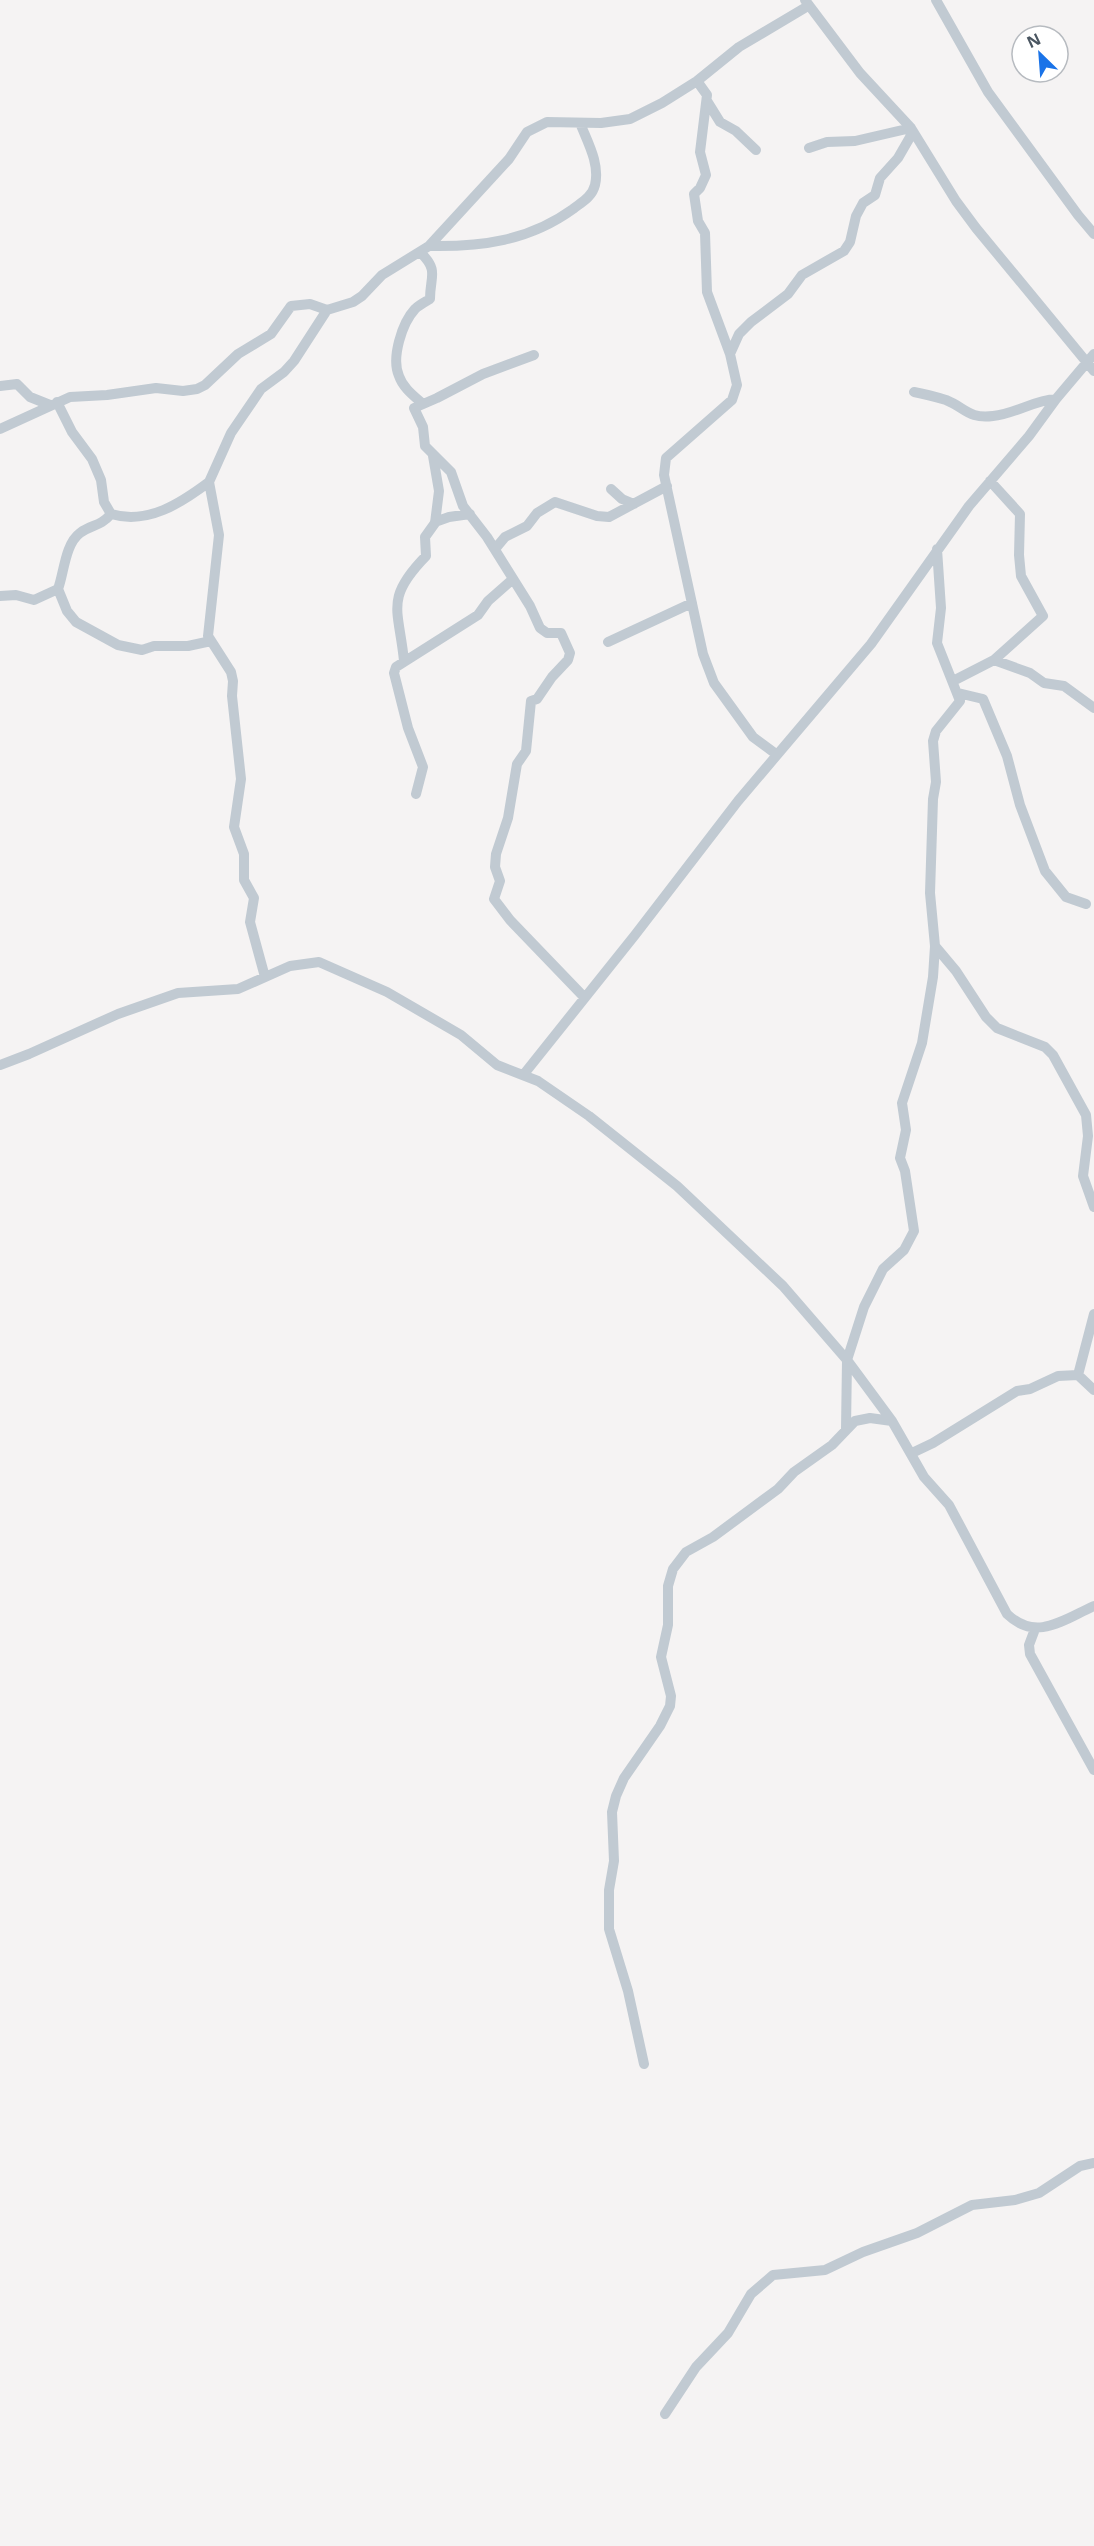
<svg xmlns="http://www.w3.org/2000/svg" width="1094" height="2546" font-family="'Open Sans',sans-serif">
<rect width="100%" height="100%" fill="#f5f3f3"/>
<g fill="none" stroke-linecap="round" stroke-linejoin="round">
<!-- minor -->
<path stroke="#c1cad2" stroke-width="10" d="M805,0L860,73L911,128L956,201L976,228L1094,371
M936,0L988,92L1078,215L1094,234
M697,81L707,95L700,152L706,175L700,188L694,194L698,221L705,233L707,292L730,354L737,385L732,400L666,458L664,475L703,654L714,683L753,737L776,754
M707,101L720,122L736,131L756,150
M809,148L827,142L855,141L911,128
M429,246C481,247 529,241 573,209C582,202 592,197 595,185C600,164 588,143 580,123
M421,253C439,271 430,276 430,299C425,302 419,305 415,309C402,323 391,358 399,376C403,388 414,396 423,404
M730,354L739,334L751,322L788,294L802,275L844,251L850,242L856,216L863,203L875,195L880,178L898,158L913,132
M534,355L483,374L437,398L414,408L423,427L425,446L451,472L463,506L487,537L530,606L540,628L547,633H561L570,653L568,660L552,677L537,699L531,701L526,751L517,764L508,818L496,854L495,867L500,881L494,899L510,920L584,997
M0,386L17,384L30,397L50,405
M914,392C925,394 936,397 946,400C966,408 968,419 993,416C1015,414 1034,400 1056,399
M57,402L72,432L92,459L101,480L104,502L111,514C148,525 181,503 209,482
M0,429L70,397L107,395L156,388L183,391L197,389L205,385L238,354L271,334L291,306L310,304L327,310
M990,481L1020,514L1019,555L1021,576L1043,616L994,660
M611,489L622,499L634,504
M435,522L449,517L470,514
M495,549L505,537L527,526L537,513L555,502L597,516L609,517L667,486
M58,589L67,611L76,622L118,645L142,650L154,646H188L211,641
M0,596L16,595L34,600L58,589C64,573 65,544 80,533C92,524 100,527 111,514
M608,642L692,603
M404,661C399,609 384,599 426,556L425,537L435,523L439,491L433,456
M953,681L994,660L1030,673L1044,683L1064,686L1094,708
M958,693L983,699L1007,756L1020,805L1045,871L1066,897L1086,904
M416,794L423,767L408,728L394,673L396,667L478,615L488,601L513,579
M935,946L956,971L986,1017L997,1028L1045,1047L1053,1055L1086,1115L1088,1136L1083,1176L1094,1207
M265,977L250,922L254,898L244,880V854L234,827L241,779L232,696L233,681L231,672L208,636L219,535L209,482L231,433L261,389L284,372L294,361L327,310L353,302L362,296L382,275L429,246L509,159L527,132L547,122L601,123L630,119L662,103L697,81L739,47L808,6
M0,1065L29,1054L118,1014L178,993L238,989L290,966L319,962L387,992L461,1035L497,1065L538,1081L589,1116L677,1186L783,1286L847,1360L892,1421L924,1477L949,1505L1007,1614C1036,1642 1063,1620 1094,1606
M524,1074L635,935L738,801L871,644L969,506L1029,436L1056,399L1094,354
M1078,1375L1094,1314
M846,1429L847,1360L864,1307L883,1269L904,1250L914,1231L905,1171L900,1158L906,1130L902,1103L922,1043L933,977L935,946L930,893L933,799L936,782L933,741L936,731L960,701L937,643L941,608L937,549
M912,1453L933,1443L1017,1391L1030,1389L1058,1376L1078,1375L1094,1390
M1035,1629L1029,1645L1030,1654L1094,1770
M644,2064L628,1991L609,1929V1890L614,1861L612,1812L616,1796L624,1778L660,1726L670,1706L671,1696L661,1657L668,1625V1586L673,1569L686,1552L713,1537L778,1489L794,1472L832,1445L855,1421L870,1418L892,1421
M665,2414L696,2367L728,2333L751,2294L773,2275L825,2270L863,2252L917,2233L972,2205L1015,2200L1039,2193L1080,2166L1094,2163"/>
</g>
<!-- north arrow -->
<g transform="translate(1040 54) rotate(335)"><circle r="28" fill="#ffffff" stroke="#b7bbc0" stroke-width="1.5"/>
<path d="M0-4.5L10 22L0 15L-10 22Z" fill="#1a73e8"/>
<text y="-9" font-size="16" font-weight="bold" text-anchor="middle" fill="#4a5661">N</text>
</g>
</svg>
